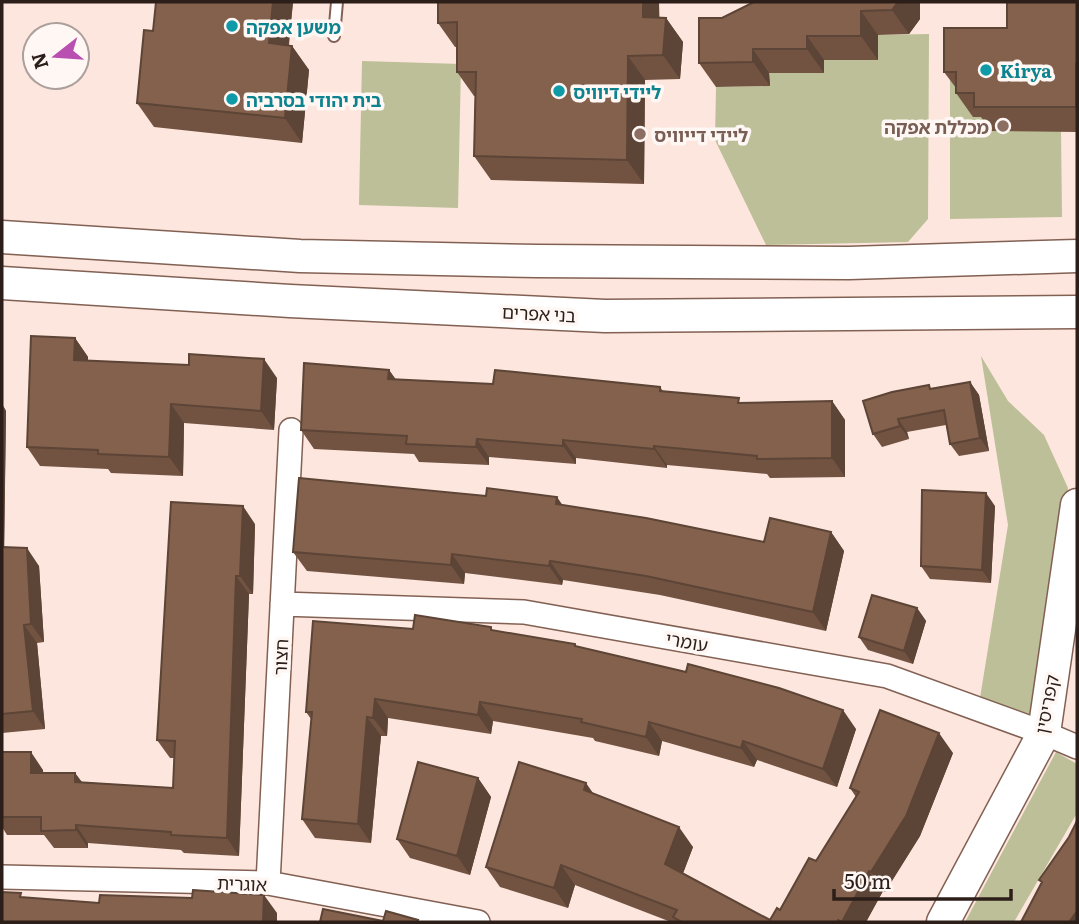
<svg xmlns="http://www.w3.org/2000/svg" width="1079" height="924" font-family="Literata,'Noto Sans Hebrew',serif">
<rect width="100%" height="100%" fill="#fde6dd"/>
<!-- green -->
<path fill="#bcbf97" d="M929,34L928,219L908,242L766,245L715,140L716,87L769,86V73H823L824,60L878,59V35Z
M950,50L987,117L1061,131L1062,217L950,219Z
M362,61L461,64L458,208L359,205Z
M981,356L1008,401L1044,435L1068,488L1036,716L980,698L1008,525Z
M1056,752L1077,764V813L1014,922H965Z"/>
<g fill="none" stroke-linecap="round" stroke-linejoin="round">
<defs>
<path id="lane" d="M334,36L337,2"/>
<path id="street" d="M282,604L524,612L887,676L1044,733L1077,747
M2,877L268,883L478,922
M268,883L291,430"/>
<path id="secondary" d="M2,237L300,256L537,261L849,263L1077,256
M2,283L290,301L605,316L1077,312
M943,922L1044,733L1077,505"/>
</defs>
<!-- lane casing -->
<use href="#lane" stroke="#826154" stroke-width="14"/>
<!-- street casing -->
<use href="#street" stroke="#826154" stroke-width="26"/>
<!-- secondary casing -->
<use href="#secondary" stroke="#826154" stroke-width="35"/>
<!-- lane -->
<use href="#lane" stroke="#fff" stroke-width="10"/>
<!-- street -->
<use href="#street" stroke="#fff" stroke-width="23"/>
<!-- secondary -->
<use href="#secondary" stroke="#fff" stroke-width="32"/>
</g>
<!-- wall -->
<path fill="#725342" d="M156,2H293L289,45L292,46L309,70L302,143L154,127L137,103L153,31Z
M438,2H659V18H666L683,42L680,79L645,80L644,184L491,180L474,156L475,96H474L457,72V47H455L438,23Z
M753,2H920V19L909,34L878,35V60H824V73H769L770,86L716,87L699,63L722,18Z
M1077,2V132L991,131L981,117H973L956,93V88L944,72L1007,28Z
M75,338L88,357V361L277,378L274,430L184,423L183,476L111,473L108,469L40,466L27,447Z
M389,370L396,380L493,384L660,387L663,391L742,403L832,401L845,420V477L770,478L767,474L667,465V468L576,458V464L489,457V465L419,462L414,454L314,449L301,430Z
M970,382L979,395L989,451L959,456L950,444L946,425L907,432L909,439L882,447L873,434L932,388Z
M2,404L6,411L4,547L39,566L44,642L37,643L45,729L2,733Z
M563,505L764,542L831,532L844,551L826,631L660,595L563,580L562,585L465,573L464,584L307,571L293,552Z
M995,506L991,583L930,579L921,566Z
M255,524L253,594H249L239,856L184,853L181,850L88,843V848H54L44,835H7L2,827V752L43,770V773H75L82,782L173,788L174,758H170L157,740Z
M917,608L926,621L913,664L868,650L859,637Z
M413,629L494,631L577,647L856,729L837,787L757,760L754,767L662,741L659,756L595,741L593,738L493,721L491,734L388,718L387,736H381L371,843L315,838L302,819L311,719L306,712Z
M953,753L920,836L885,892L883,891L866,922H671L575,885L568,908L500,887L486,867L593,793L693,847L683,873L770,920L780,910L816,861L856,797L850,788Z
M478,778L491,797L470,875L410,858L397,839Z"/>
<!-- shaded-wall -->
<path fill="#5c4436" d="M273,2H293L286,68L269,43Z
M643,2H659L660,41L643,17Z
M898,2H920V19L909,34L892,10Z
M861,11L878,35V60L861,36Z
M666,18L683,42L680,79L663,55Z
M807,36L824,60V73L807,49Z
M292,46L309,70L302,143L285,118Z
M753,49L769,73L770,86L753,62Z
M628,56L645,80L644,184L627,160Z
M1076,64L1077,66V109L1076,107Z
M75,338L88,357L87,379L74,360Z
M264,359L277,378L274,430L261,411Z
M389,370L402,388L388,379Z
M970,382L979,395L989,451L980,438Z
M832,401L845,420V477L832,458Z
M2,404L6,411L4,565L2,561Z
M171,404L184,423L183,476L169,457Z
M898,419L907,432L909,439L900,426Z
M477,439L489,457V465L476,447Z
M563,440L576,458V464L563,446Z
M654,446L667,465V468L654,449Z
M986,493L995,506L991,583L982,570Z
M557,497L570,516L556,504Z
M243,506L255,524L253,594L240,576Z
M831,532L844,551L826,631L813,612Z
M27,548L39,566L44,642L31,624Z
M452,554L465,573L464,584L451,565Z
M550,561L563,580L562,585L549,566Z
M236,576L249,594L239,856L227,838Z
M917,608L926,621L913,664L904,651Z
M24,625L37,643L45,729L33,711Z
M375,699L388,718L387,736L373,718Z
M480,702L493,721L491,734L478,715Z
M843,710L856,729L837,787L823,769Z
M367,717L381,736L371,843L358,824Z
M649,722L662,741L659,756L646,737Z
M939,733L953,753L920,836L885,892L871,872Z
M743,741L757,760L754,767L741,748Z
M31,752L43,770L44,791L31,773Z
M75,773L88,791L75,782Z
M478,778L491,797L470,875L457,856Z
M586,783L600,803L584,790Z
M76,825L88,843V848L76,830Z
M679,827L693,847L679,884L665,864Z
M561,865L575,885L568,908L554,888Z
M869,871L883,891L866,922H842Z
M264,895L277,913V922H264L263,920Z
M1077,911V922H1069Z"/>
<!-- building -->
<path fill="#84614d" stroke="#5c4436" stroke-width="2" d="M156,2H273L269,43L292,46L285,118L137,103L144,30L153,31Z
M438,2H643V17L666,18L663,55L628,56L627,160L474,156L476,72H457V22L438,23Z
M754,2H898L892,10L861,11V36H807V49H753V62L699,63V18H722Z
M1007,2H1077V64H1076V107H974V93H956V72H944V28H1007Z
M31,336L75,338L74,360L189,365V354L264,359L261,411L171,404L169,457L98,454V450L27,447Z
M304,363L389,370L388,379L493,384L495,370L660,387V391L739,398L738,403L832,401V458L757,459V456L654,446V449L563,440V446L477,439L476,447L406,444L407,436L301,430Z
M970,382L980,438L950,444L944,410L898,419L900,426L873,434L863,401L892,392L929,385L930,389Z
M299,478L486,496L487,488L557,497L556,504L646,518L764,542L770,518L831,532L813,612L646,576L550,561L549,566L452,554L451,565L293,552Z
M922,490L986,493L982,570L921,566Z
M171,502L243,506L240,576H236L227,838L171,835V832L76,825V830L41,831V817H2V752H31V773H75V782L173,788L175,741L157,740Z
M2,547L27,548L31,624L24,625L33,711L2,714Z
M872,595L917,608L904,651L859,637Z
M415,615L491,627V630L575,644V646L686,672L688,664L779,688L843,710L823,769L743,741L741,748L649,722L646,737L581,722L582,719L480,702L478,715L375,699L373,718L367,717L358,824L302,819L312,712H306L313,621L413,629Z
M880,710L939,733L906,816L871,872L869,871L842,922L838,920L837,922H682L673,917L677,910L561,865L554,888L486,867L519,762L586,783L584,790L679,827L665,864L770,920L777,908L780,910L809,858L816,861L859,792L850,788Z
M418,762L478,778L457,856L397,839Z
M1077,821V911L1069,922H1021L1042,882L1039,880L1069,837Z
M193,890L264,895L263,920L273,922H2V892L21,893L20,897L99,903L100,895L192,898Z
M323,909L383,921L386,911L418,920L417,922H320Z"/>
<!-- markers -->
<g fill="#0f9aa8" stroke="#fff7f4" stroke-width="2.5">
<circle cx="232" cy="26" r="7"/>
<circle cx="986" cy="70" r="7"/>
<circle cx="559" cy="91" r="7"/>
<circle cx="232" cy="99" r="7"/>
</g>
<g fill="#8d6e63" stroke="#fff7f4" stroke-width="2.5">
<circle cx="1003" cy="126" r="7"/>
<circle cx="640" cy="134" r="7"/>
</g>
<g text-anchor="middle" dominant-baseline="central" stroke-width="7" stroke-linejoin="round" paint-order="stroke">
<!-- culture labels -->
<g font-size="18" font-weight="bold" fill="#0d838f" stroke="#fff7f4" text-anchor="start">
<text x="246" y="26">משען אפקה</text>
<text x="1000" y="70">Kirya</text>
<text x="573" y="91">ליידי דיוויס</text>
<text x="246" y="99">בית יהודי בסרביה</text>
</g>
<!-- education labels -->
<g font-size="18" font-weight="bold" fill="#785e54" stroke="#fff7f4" text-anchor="end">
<text x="989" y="126">מכללת אפקה</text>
<text x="654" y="134" text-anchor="start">ליידי דייוויס</text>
</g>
<!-- street labels -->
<g font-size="18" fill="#2c1e19" stroke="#fff7f4">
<text transform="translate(539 313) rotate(3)">בני אפרים</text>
<text transform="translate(687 641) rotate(10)">עומרי</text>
<text transform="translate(280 657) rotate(-87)">חצור</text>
<text transform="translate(1046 704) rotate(-79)">קפריסין</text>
<text transform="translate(242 883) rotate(2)">אוגרית</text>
</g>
</g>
<!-- border -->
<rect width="1079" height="924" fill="none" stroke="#2c1e19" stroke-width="7"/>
<!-- north arrow -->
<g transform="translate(56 56) rotate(253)"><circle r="33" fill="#fff7f4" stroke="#aba09c" stroke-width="2"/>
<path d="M0-5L12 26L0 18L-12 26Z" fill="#b94fb1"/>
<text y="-10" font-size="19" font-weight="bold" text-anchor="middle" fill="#2c1e19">N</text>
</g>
<!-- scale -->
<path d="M834 889v10h177v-10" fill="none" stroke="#2c1e19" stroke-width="3.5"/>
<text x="844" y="889" font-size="21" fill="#2c1e19" stroke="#fff7f4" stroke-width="5" paint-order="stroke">50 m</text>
</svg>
